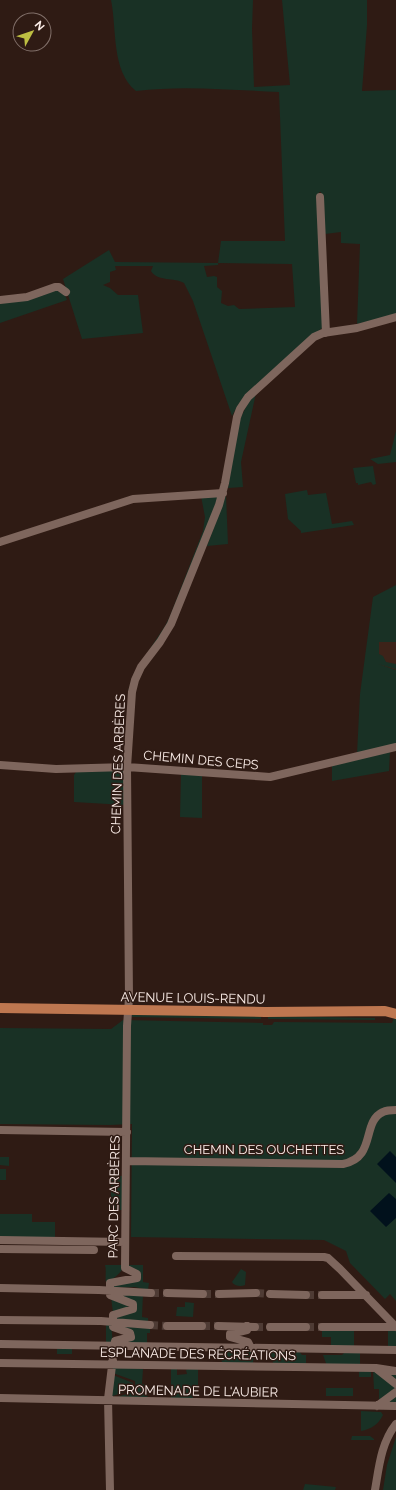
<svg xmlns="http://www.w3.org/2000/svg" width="396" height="1490" font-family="Raleway,sans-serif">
<rect width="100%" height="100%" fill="#2f1b14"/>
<!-- built -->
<path fill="#3d2319" d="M379,642H396V670L378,665Z"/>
<!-- green -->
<path fill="#193125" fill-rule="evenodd" d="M111,0H253L252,29L254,87L290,85L282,0H367V25L362,91L396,90V315L357,324L360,244L341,243V232L325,234L321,192H319L323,327L238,405L232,416L193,301L184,283C174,277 158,282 151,271L153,266H115L116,270L110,272V282L103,285L110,288L118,295H138L143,333L82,339L63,279L109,250L115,262L218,263L221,241H285L279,92C231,90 183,85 136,91C111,71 117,28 111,0ZM218,263L292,264L295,307L239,309L234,305L228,306L221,303L222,291L217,287V277L214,276L207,277L204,266L218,265Z
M56,290L65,295L67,300L0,323V304Z
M256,393L241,462L243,487L228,488L232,463L240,419L248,403Z
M396,431V462L378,464L370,459L390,455Z
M373,466L376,484L373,485L371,482L358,485V483H356L353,468Z
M307,490L308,495L326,493L332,524L352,521L354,525L301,533V531L288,519L285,494Z
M216,495L218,498L172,618L128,691L134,673L165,626L170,616L203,531L205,517L201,496Z
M226,495L228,544L207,546Z
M396,585V642H379V654L383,656L386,662L396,664V669L378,664L396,670V745L357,754L360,694L373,597Z
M390,751L389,771L332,781V766Z
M124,770L125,805L74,802V775L76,772Z
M181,773L202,774V818L180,817Z
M132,1014L261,1016V1019L132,1017Z
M268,1016L375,1018V1020L268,1019Z
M394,1018H396V1301L390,1294L385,1299L350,1263L346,1251L324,1240L131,1237L132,1124L110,1125L0,1124V1028L111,1029L123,1020L263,1023V1025H272L274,1022L392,1023Z
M0,1157H9V1166L0,1165Z
M0,1169H6V1180H0Z
M111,1176H124V1210H111Z
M0,1214H32V1222H55V1239L0,1238Z
M105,1265H124C123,1273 111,1279 107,1285C104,1279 107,1272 105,1265Z
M126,1265H143V1282L149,1283L148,1290L135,1287L111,1288V1285L138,1280Z
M241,1269L246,1272L245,1285C241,1287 234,1286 232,1282Z
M111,1292L143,1294L142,1317L148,1318V1323L114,1320V1316L134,1311Z
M111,1297L132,1305L113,1313Z
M185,1302L194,1303L193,1317L176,1316L177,1307H185Z
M106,1323L111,1324L113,1344H106Z
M114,1324L150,1327V1333H147V1343L116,1344L131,1339Z
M354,1328V1347H331V1337H322V1330Z
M388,1330L396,1331V1348H386V1346H388Z
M57,1349H72V1354H57Z
M218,1349H254L253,1364L223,1365Z
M269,1349L298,1350L302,1355H306V1366H274Z
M346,1351H360V1367L327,1366L323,1355H342Z
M113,1366L143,1369L142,1384L146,1385L148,1401L111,1399L136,1391L135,1381L113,1373Z
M171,1367L177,1369V1375L187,1374L186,1370L189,1368H198V1391H193V1399L171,1398Z
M359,1370H371V1377H359Z
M373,1370L396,1373V1404L379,1403V1389H374Z
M113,1375L133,1383V1389L110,1397Z
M326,1388H353V1396H326Z
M361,1411L379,1412H381L383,1415C378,1425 371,1429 361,1431Z
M352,1436H370L374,1439V1440H351Z
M396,1437V1490H383L387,1465Z
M305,1484L336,1487L335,1490H303Z"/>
<!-- water -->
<path fill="#01111c" d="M390,1151L396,1157V1183L377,1164Z
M389,1193L396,1199V1218L386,1227L370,1211Z"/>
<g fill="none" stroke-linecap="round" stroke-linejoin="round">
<!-- minor-tunnel -->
<path stroke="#4e3b34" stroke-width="8" stroke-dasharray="8 4" stroke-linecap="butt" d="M151,1293H167
M256,1293L270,1294
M203,1294H219
M306,1295H322
M150,1325L167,1326
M202,1326H218
M255,1327H270
M306,1327H322"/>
<!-- minor -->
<path stroke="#7e665d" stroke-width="8" d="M320,197L326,333
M0,300L27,297L55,287H59L66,292
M0,542L133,499L223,493
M0,765L56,769L127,767L270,777L396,747
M0,1130L127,1132
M127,1161L343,1164C377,1157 361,1122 383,1112C387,1110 392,1110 396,1110
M0,1240L125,1242
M0,1249L94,1250
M176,1256L324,1257L328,1258L340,1269L396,1327
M0,1288L99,1290L151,1293
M167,1293L203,1294
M219,1294L256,1293
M270,1294L306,1295
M322,1295H366
M0,1320L101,1321L150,1325
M167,1326H202
M218,1326L255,1327
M247,1326V1330L230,1334V1337L248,1342L251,1348
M270,1327H306
M322,1327H396
M0,1344L396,1350
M0,1363L376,1368L396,1371
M377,1369L396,1384
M0,1398L396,1406
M377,1406L396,1392
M110,1490L108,1399L115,1341L131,1337L130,1333L113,1327V1315L133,1309V1304L110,1295V1283L137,1278V1274L125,1268L127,1026L129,998L127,767L132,692L135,680L141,667L160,642L171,624L219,505L225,483L237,417L240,409L248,397L314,337L323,333L357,328L396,317
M375,1490C379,1467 381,1443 396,1424"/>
<!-- major -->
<path stroke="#be7750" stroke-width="10" d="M0,1008L265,1012L385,1011L396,1014"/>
</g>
<g text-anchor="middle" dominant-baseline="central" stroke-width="3" stroke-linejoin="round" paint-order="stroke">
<!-- street labels -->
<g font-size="13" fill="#fceee9" stroke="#2f1b14">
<text transform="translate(201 760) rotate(5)">CHEMIN DES CEPS</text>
<text transform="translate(118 764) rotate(-88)">CHEMIN DES ARBÈRES</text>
<text transform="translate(193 998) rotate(1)">AVENUE LOUIS-RENDU</text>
<text x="264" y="1149">CHEMIN DES OUCHETTES</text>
<text transform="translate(114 1197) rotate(-89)">PARC DES ARBÈRES</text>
<text transform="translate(198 1354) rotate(1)">ESPLANADE DES RÉCRÉATIONS</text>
<text transform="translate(198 1391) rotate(1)">PROMENADE DE L'AUBIER</text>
</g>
</g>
<!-- north arrow -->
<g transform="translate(32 32) rotate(50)"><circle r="19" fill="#2f1b14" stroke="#816f69"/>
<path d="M0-3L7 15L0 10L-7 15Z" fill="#bebf42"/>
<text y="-6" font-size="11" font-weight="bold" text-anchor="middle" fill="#fceee9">N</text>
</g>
</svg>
